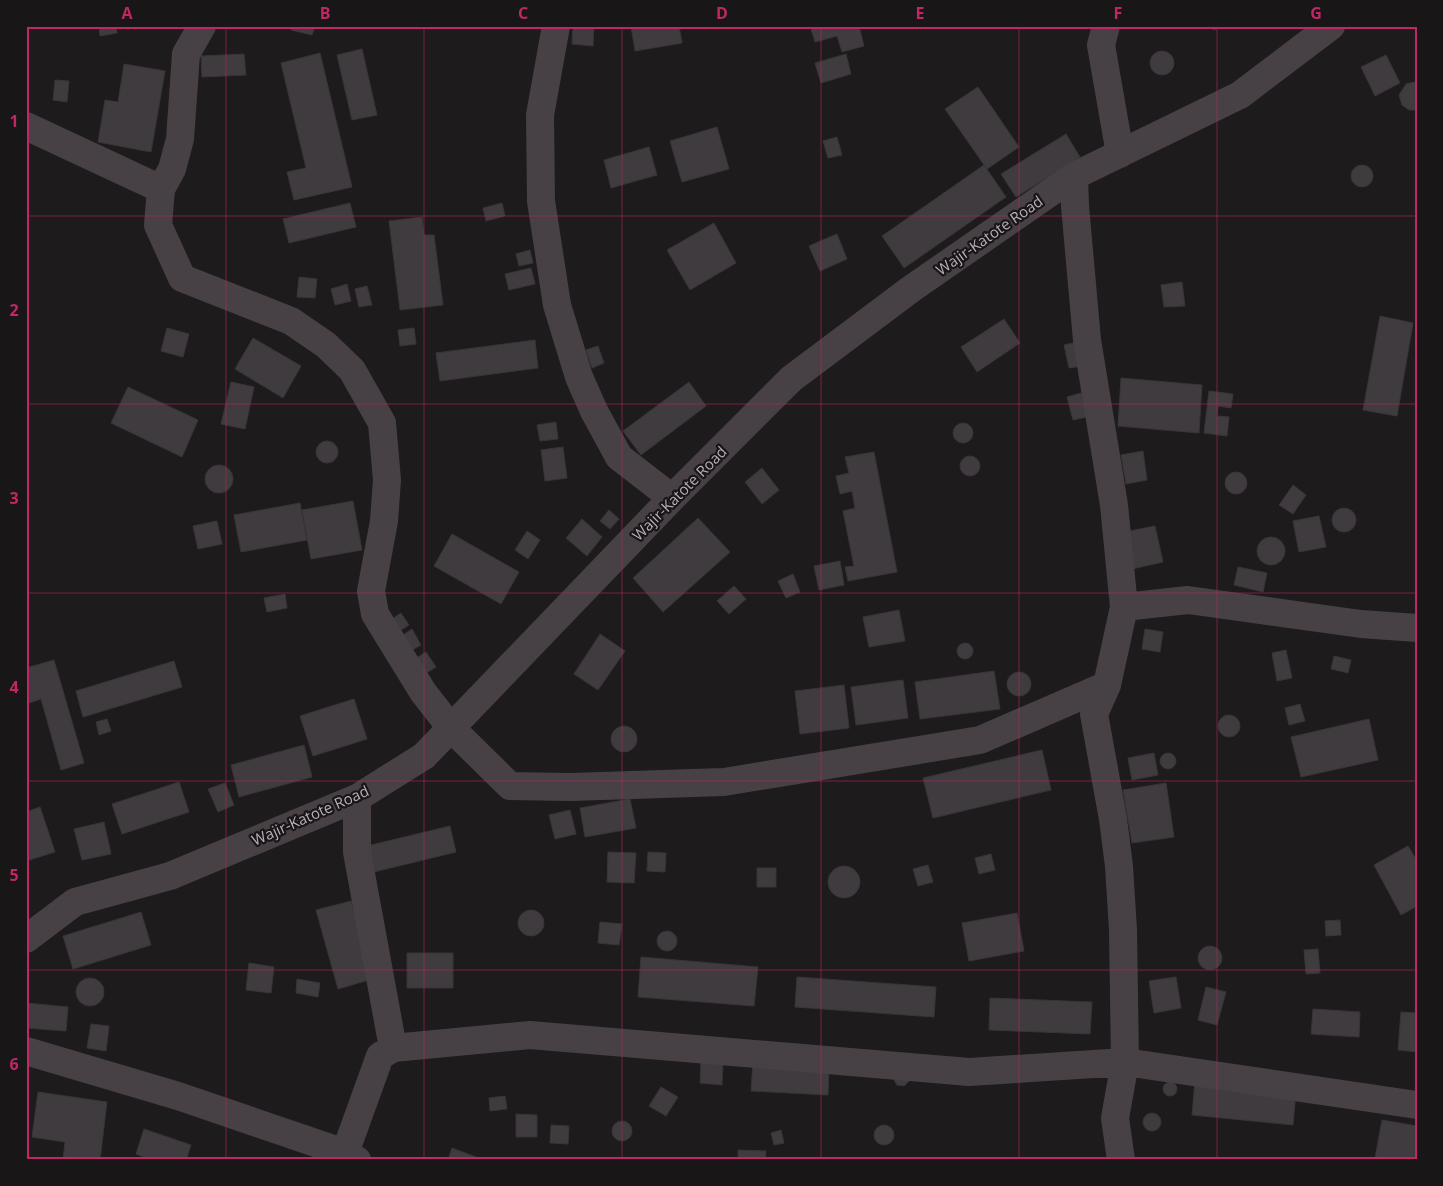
<svg xmlns="http://www.w3.org/2000/svg" width="1443" height="1186" font-family="'Open Sans',sans-serif">
<rect width="100%" height="100%" fill="#1d1b1c"/>
<!-- building -->
<path fill="#3f3b3e" stroke="#393537" d="M99,26H116L117,33L100,36Z
M292,26H315L312,35L291,30Z
M573,26H594L593,46L572,44Z
M631,26H679L682,43L635,51Z
M810,26H859L864,46L842,52L837,36L815,42Z
M1208,26H1222L1214,30Z
M362,49L377,115L352,120L337,55Z
M1150 63a12 12 0 1 1 24 0a12 12 0 1 1-24 0Z
M320,53L352,187L294,200L287,172L306,168L281,63Z
M244,54L246,75L202,77L201,56Z
M846,54L851,74L821,83L815,63Z
M1386,55L1400,83L1375,96L1361,67Z
M124,64L165,71L151,152L98,142L105,100L118,102Z
M55,80L69,81L67,102L53,100Z
M1415,82L1417,110H1409L1402,105L1399,95L1406,84Z
M978,87L1019,147L987,169L945,109Z
M717,127L729,169L682,182L670,141Z
M1066,134L1080,157L1016,197L1001,174Z
M837,137L842,155L828,158L823,141Z
M649,147L657,175L611,188L604,160Z
M984,165L1006,197L904,268L882,236Z
M1351 176a11 11 0 1 1 22 0a11 11 0 1 1-22 0Z
M350,203L356,227L289,243L283,219Z
M502,203L505,216L486,221L483,208Z
M422,217L424,235H434L443,305L400,310L389,221Z
M714,223L736,263L690,290L667,250Z
M837,234L847,259L820,271L809,246Z
M530,250L533,263L519,266L516,254Z
M531,268L535,284L509,290L505,274Z
M299,277L317,279L315,298L297,297Z
M1182,282L1185,306L1164,307L1161,285Z
M347,284L351,301L335,305L331,289Z
M367,286L372,305L359,307L355,289Z
M1380,316L1413,323L1397,416L1363,410Z
M1004,319L1020,343L977,372L961,347Z
M167,328L189,334L183,357L161,351Z
M414,328L416,344L400,346L398,330Z
M253,338L301,366L283,398L235,369Z
M535,340L538,368L440,381L436,353Z
M1078,342L1083,366L1069,368L1064,345Z
M598,346L604,363L592,368L586,350Z
M1121,378L1202,385L1199,433L1118,426Z
M231,382L254,387L245,429L221,424Z
M689,382L706,406L641,455L623,431Z
M128,387L198,420L182,457L111,423Z
M1209,391L1233,394L1231,408L1218,406L1217,416L1229,417L1227,436L1204,433Z
M1081,393L1087,417L1073,420L1067,397Z
M556,422L558,439L540,441L537,425Z
M953 433a10 10 0 1 1 20 0a10 10 0 1 1-20 0Z
M316 452a11 11 0 1 1 22 0a11 11 0 1 1-22 0Z
M563,447L567,478L545,481L541,450Z
M1143,451L1147,480L1126,484L1121,455Z
M874,452L897,572L848,581L845,567L854,566L843,511L855,508L852,491L840,494L836,476L849,473L845,457Z
M960 466a10 10 0 1 1 20 0a10 10 0 1 1-20 0Z
M205 479a14 14 0 1 1 28 0a14 14 0 1 1-28 0Z
M762,468L779,490L762,504L745,482Z
M1225 483a11 11 0 1 1 22 0a11 11 0 1 1-22 0Z
M1293,485L1306,495L1293,514L1279,505Z
M353,501L362,550L311,559L302,510Z
M300,503L307,540L241,552L234,515Z
M1332 520a12 12 0 1 1 24 0a12 12 0 1 1-24 0Z
M609,510L619,519L610,529L600,521Z
M1319,516L1326,547L1299,552L1293,521Z
M698,518L730,552L663,612L633,578Z
M582,519L602,537L587,556L566,538Z
M217,521L222,544L198,549L193,526Z
M1155,526L1163,562L1132,569L1124,532Z
M527,531L540,540L528,559L515,550Z
M452,534L519,572L501,604L434,566Z
M1257 551a14 14 0 1 1 28 0a14 14 0 1 1-28 0Z
M840,561L844,585L819,590L814,566Z
M1238,567L1267,573L1263,592L1234,585Z
M793,574L800,592L786,598L778,581Z
M734,586L746,599L729,614L717,601Z
M285,594L287,608L267,612L264,598Z
M899,610L905,641L869,647L863,617Z
M401,613L409,625L395,634L388,622Z
M412,629L421,645L409,652L400,637Z
M1145,629L1163,632L1160,652L1142,649Z
M600,634L625,651L598,690L574,674Z
M957 651a8 8 0 1 1 16 0a8 8 0 1 1-16 0Z
M1286,650L1292,678L1277,681L1272,653Z
M426,652L436,667L423,675L413,660Z
M1334,656L1351,660L1348,673L1331,669Z
M54,660L84,763L61,770L41,699L26,704V668Z
M174,661L182,687L83,717L76,691Z
M994,671L1000,709L920,719L915,682Z
M1007 684a12 12 0 1 1 24 0a12 12 0 1 1-24 0Z
M903,680L908,718L856,725L851,687Z
M844,685L849,728L800,734L795,691Z
M354,699L367,739L313,756L300,716Z
M1300,704L1305,721L1289,725L1285,708Z
M1218 726a11 11 0 1 1 22 0a11 11 0 1 1-22 0Z
M107,719L111,731L99,735L96,722Z
M1369,719L1378,760L1301,777L1291,737Z
M611 739a13 13 0 1 1 26 0a13 13 0 1 1-26 0Z
M304,745L312,777L239,797L231,765Z
M1042,750L1051,790L933,818L923,778Z
M1154,753L1158,775L1132,780L1128,758Z
M1160 761a8 8 0 1 1 16 0a8 8 0 1 1-16 0Z
M179,782L189,812L122,834L112,804Z
M225,783L234,805L218,812L208,789Z
M1166,783L1174,837L1132,843L1123,790Z
M630,799L636,828L585,837L580,808Z
M40,807L55,852L26,861V812Z
M570,810L576,834L555,839L549,815Z
M104,822L111,854L82,860L74,829Z
M450,826L456,852L374,872L367,846Z
M1408,846L1417,861V906L1401,915L1374,865Z
M608,852L636,853L634,883L607,882Z
M648,852L666,853L665,872L647,871Z
M991,854L995,870L979,874L975,858Z
M928,865L933,882L918,886L913,869Z
M828 882a16 16 0 1 1 32 0a16 16 0 1 1-32 0Z
M757,868H776V887H757Z
M351,901L372,979L338,989L316,910Z
M518 923a13 13 0 1 1 26 0a13 13 0 1 1-26 0Z
M141,912L151,945L73,969L63,936Z
M1017,913L1024,951L969,961L962,923Z
M1340,920L1341,935L1326,936L1325,921Z
M600,922L622,924L619,945L598,943Z
M657 941a10 10 0 1 1 20 0a10 10 0 1 1-20 0Z
M1198 958a12 12 0 1 1 24 0a12 12 0 1 1-24 0Z
M1318,949L1320,973L1306,974L1304,950Z
M407,953H453V988H407Z
M641,957L758,967L754,1006L638,997Z
M249,963L274,967L271,993L246,990Z
M797,977L936,987L934,1017L795,1007Z
M1176,977L1181,1008L1154,1013L1149,981Z
M76 992a14 14 0 1 1 28 0a14 14 0 1 1-28 0Z
M297,979L320,983L318,997L296,993Z
M1206,987L1226,992L1217,1025L1198,1020Z
M990,998L1092,1002L1090,1034L989,1030Z
M26,1003L68,1007L66,1031L26,1028Z
M1313,1009L1360,1012L1359,1037L1311,1034Z
M1401,1012L1417,1013V1052L1398,1050Z
M91,1024L109,1026L106,1051L87,1048Z
M701,1058L723,1060L722,1085L700,1083Z
M753,1062L829,1066L828,1095L751,1091Z
M894,1075L909,1078V1081L904,1086L897,1085L894,1080Z
M1195,1081L1296,1091L1293,1125L1192,1115Z
M1163 1089a7 7 0 1 1 14 0a7 7 0 1 1-14 0Z
M661,1087L678,1097L666,1116L649,1106Z
M38,1092L107,1102L100,1160H63L65,1142L32,1137Z
M505,1096L507,1109L490,1111L489,1098Z
M1143 1122a9 9 0 1 1 18 0a9 9 0 1 1-18 0Z
M516,1114L537,1115V1137H516Z
M1382,1120L1417,1126V1160L1375,1158Z
M612 1131a10 10 0 1 1 20 0a10 10 0 1 1-20 0Z
M874 1135a10 10 0 1 1 20 0a10 10 0 1 1-20 0Z
M551,1125L569,1126L568,1144L550,1143Z
M144,1129L191,1145L186,1160H152L136,1154Z
M781,1130L784,1143L774,1145L771,1133Z
M452,1148L484,1160H448Z
M738,1150L766,1151L765,1160H738Z"/>
<g fill="none" stroke-linecap="round" stroke-linejoin="round">
<!-- minor -->
<path stroke="#474146" stroke-width="28" d="M556,26L540,115L541,201L557,305L579,377L594,411L619,457L672,498
M1106,26L1101,45L1120,154
M26,126L161,189L158,225L182,278L291,321L326,345L352,370L382,423L387,480L384,521L371,591L375,614L423,692L451,728L510,786L571,787L724,782L980,740L1107,685
M1074,176L1075,206L1087,340L1114,505L1124,607L1107,685L1094,714L1113,819L1119,866L1123,930L1125,1062L1115,1118L1121,1160
M161,189L172,169L180,139L186,54L202,26
M1124,607L1188,600L1361,624L1417,628
M357,798V852L393,1048
M26,939L75,902L170,876L357,798L424,756L672,498L791,379L911,289L1074,176L1240,95L1331,26
M26,1051L178,1096L345,1153L357,1160
M345,1153L380,1056L393,1048L530,1035L969,1072L1125,1062L1417,1105"/>
</g>
<!-- grid -->
<path fill="none" stroke="#c12765" stroke-width="1" stroke-opacity="0.55" d="M226,26V1160M424,26V1160M622,26V1160M821,26V1160M1019,26V1160M1217,26V1160M26,216H1417M26,404H1417M26,593H1417M26,781H1417M26,970H1417"/>
<g text-anchor="middle" dominant-baseline="central" stroke-width="4.5" stroke-linejoin="round" paint-order="stroke">
<!-- street labels -->
<g font-size="15" fill="#bbaebb" stroke="#181617">
<text transform="translate(989 235) rotate(-35)">Wajir-Katote Road</text>
<text transform="translate(679 493) rotate(-45)">Wajir-Katote Road</text>
<text transform="translate(310 815) rotate(-24)">Wajir-Katote Road</text>
</g>
</g>
<!-- border -->
<rect width="1443" height="1186" fill="none" stroke="#181617" stroke-width="55"/>
<rect x="28" y="28" width="1388" height="1130" fill="none" stroke="#c12765" stroke-width="2"/>
<g font-size="16" text-anchor="middle" font-weight="bold" fill="#c12765">
<text x="127" y="19">A</text>
<text x="325" y="19">B</text>
<text x="523" y="19">C</text>
<text x="722" y="19">D</text>
<text x="920" y="19">E</text>
<text x="1118" y="19">F</text>
<text x="1316" y="19">G</text>
<text x="14" y="127">1</text>
<text x="14" y="316">2</text>
<text x="14" y="504">3</text>
<text x="14" y="693">4</text>
<text x="14" y="881">5</text>
<text x="14" y="1070">6</text>
</g>
</svg>
